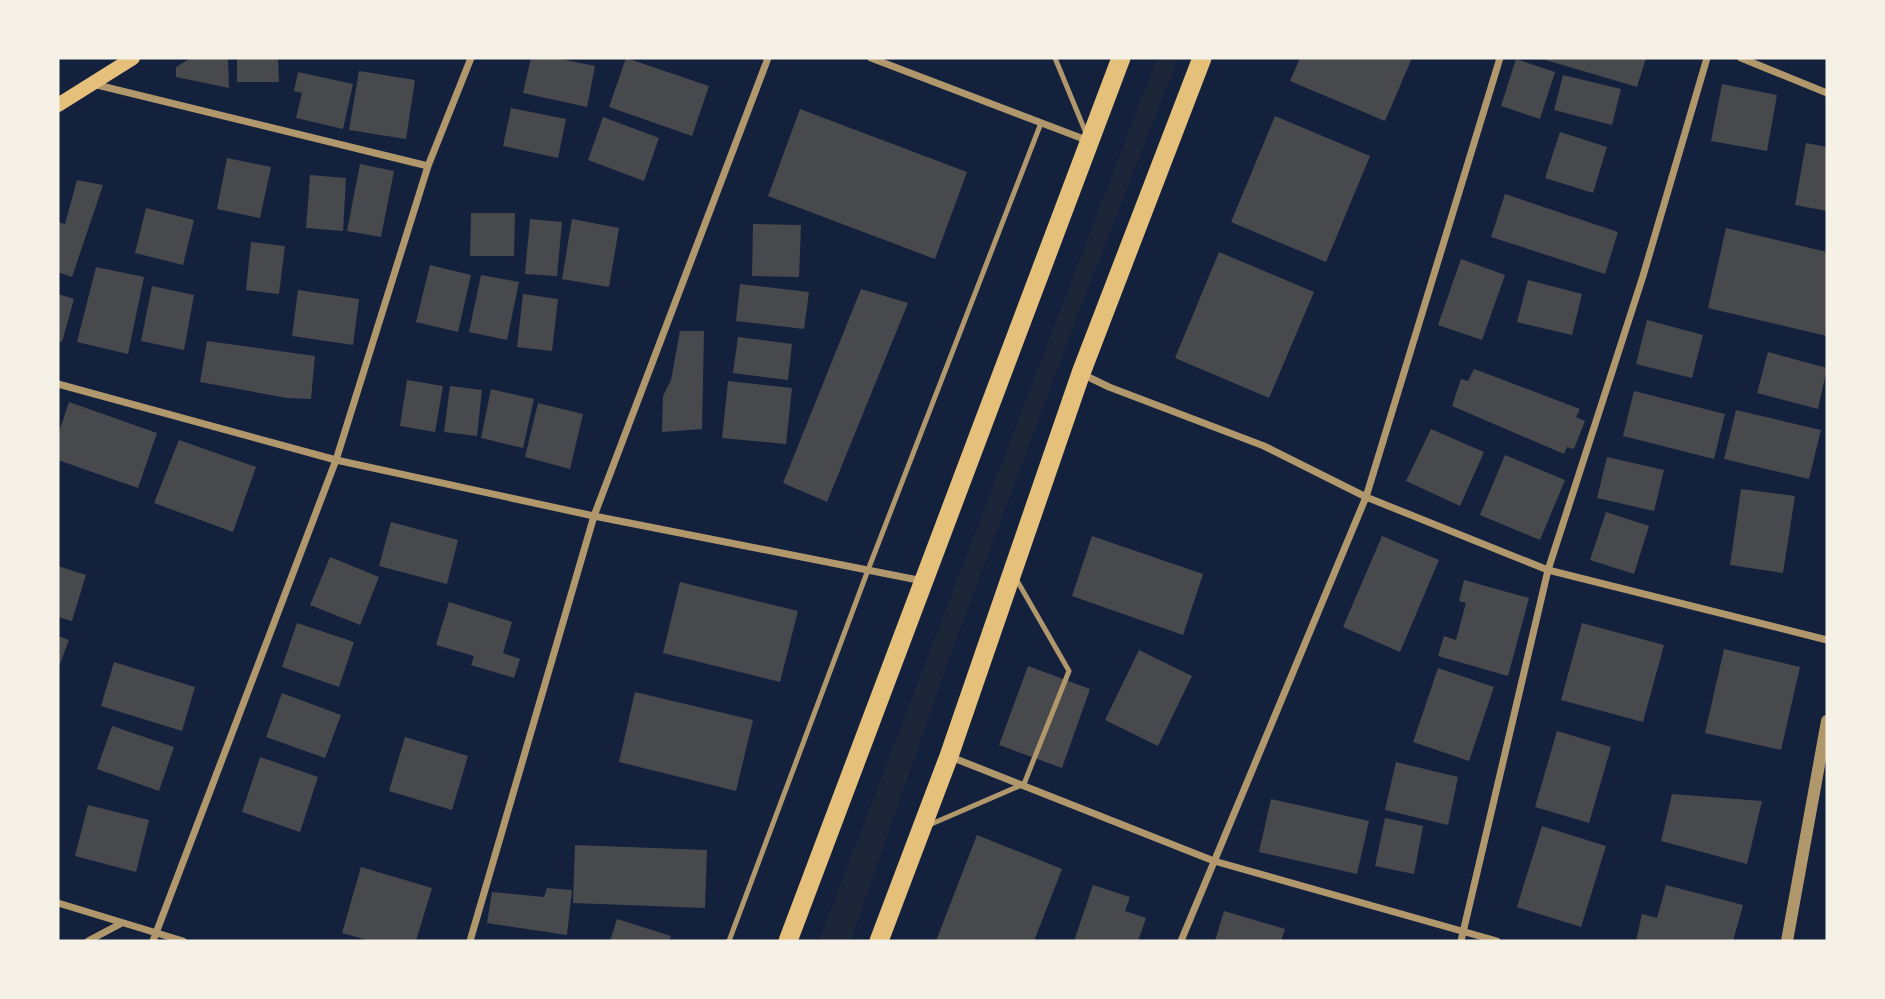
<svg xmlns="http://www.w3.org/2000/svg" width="1885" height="999" font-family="'Open Sans',sans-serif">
<rect width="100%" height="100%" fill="#14213d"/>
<!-- green -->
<path fill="#1d2539" d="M1157,58H1178L1081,306L949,659L852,937L851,941H819Z"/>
<!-- building -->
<path fill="#48494c" d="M191,58H228L229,88L176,77V67Z
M237,58H278L279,82H237Z
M531,58H556L595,66L587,107L523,93Z
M626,58L709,86L692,136L609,107Z
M1300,58H1412L1385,121L1290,81Z
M1539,58H1646L1637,87Z
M1516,59L1555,72L1540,119L1501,106Z
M359,71L415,80L406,139L349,130Z
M298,72L353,84L343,129L296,118L302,93L294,91Z
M1563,75L1621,89L1612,125L1554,110Z
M1722,84L1777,95L1767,151L1711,141Z
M511,108L566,119L558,158L503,146Z
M800,109L967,172L935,259L768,196Z
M1275,116L1370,156L1326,262L1231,222Z
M603,117L659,138L644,181L588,160Z
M1560,132L1607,147L1593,193L1545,178Z
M1806,143L1827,147V211L1795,205Z
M227,158L271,167L260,218L217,209Z
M360,164L394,171L381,237L347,231Z
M310,175L346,178L343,231L306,228Z
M77,180L103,185L72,277L58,272V222L65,224Z
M1505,194L1618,232L1605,274L1491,237Z
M146,208L194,220L183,265L135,253Z
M471,213H515L514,256H470Z
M530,219L562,222L557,276L525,274Z
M572,219L619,228L609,287L562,279Z
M753,224L801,225L799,277L752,276Z
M1726,228L1827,252V336L1708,308Z
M251,242L285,246L279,294L246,290Z
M1219,252L1314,292L1269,398L1175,358Z
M1461,259L1505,275L1482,340L1438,325Z
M430,265L471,275L458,332L416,322Z
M96,267L144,277L128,354L77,342Z
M481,275L519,282L507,340L469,332Z
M1528,280L1582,294L1572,335L1517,322Z
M740,284L809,292L804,329L736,321Z
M152,286L194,295L184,350L141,341Z
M861,289L908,303L827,502L783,483Z
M298,290L359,299L353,345L292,336Z
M58,294L74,299L62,342L58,341Z
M523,294L558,299L552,351L517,347Z
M1647,320L1703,335L1692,378L1636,364Z
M680,331H704L702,429L662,432L663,396L671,380Z
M738,337L792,344L788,380L733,373Z
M207,341L315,356L311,399L287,398L200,382Z
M1768,352L1827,368L1818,409L1757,393Z
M1474,369L1580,409L1576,417L1585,421L1574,449L1567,447L1564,454L1452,406L1461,379L1468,381Z
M407,380L443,386L435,432L400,426Z
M728,381L792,388L786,444L722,438Z
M450,386L482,390L477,436L444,432Z
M491,389L534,399L523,448L481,438Z
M1634,391L1725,414L1714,459L1623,436Z
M69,402L157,433L138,488L58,460V435Z
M538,403L583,414L570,469L525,457Z
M1736,410L1821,430L1809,479L1724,459Z
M1431,429L1484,452L1460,506L1406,481Z
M179,440L256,467L233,532L154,503Z
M1505,455L1565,480L1540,540L1480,515Z
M1607,457L1664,470L1654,511L1597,498Z
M1741,489L1795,496L1783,573L1730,565Z
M1606,512L1649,526L1634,574L1590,560Z
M391,522L458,540L447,584L379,566Z
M1092,536L1203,574L1183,635L1072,596Z
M1382,536L1439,560L1400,652L1343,627Z
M330,557L379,577L360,625L310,605Z
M58,566L86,575L72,621L58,617Z
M1464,580L1529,598L1508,676L1438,656L1444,636L1456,640L1466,603L1459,601Z
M680,582L798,611L780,682L663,653Z
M449,602L512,622L503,653L520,659L514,678L471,665L474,656L436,645Z
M297,623L354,642L339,687L282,667Z
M1582,623L1664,645L1643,722L1561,700Z
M58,636L69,640L58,669Z
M1724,649L1800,667L1781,750L1705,733Z
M1139,650L1192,676L1158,746L1105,720Z
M114,662L195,687L182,731L101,706Z
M1028,666L1090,689L1062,768L999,745Z
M1438,668L1494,687L1469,761L1413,742Z
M635,692L753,720L736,791L619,762Z
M282,693L341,715L325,758L266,737Z
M112,726L174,747L159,791L97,769Z
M1557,731L1611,747L1589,823L1535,807Z
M405,737L468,756L452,810L389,791Z
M260,757L318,777L300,832L242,812Z
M1396,762L1458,777L1448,825L1385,810Z
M1672,794L1762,801L1747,864L1661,841Z
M1271,799L1369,821L1357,874L1259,852Z
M88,805L149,820L136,872L75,856Z
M1385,818L1423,826L1414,874L1375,866Z
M1542,826L1606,846L1581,927L1517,907Z
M977,835L1062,869L1034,941H936Z
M575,845L707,850L705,908L573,903Z
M361,867L432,888L416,941H371L342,933Z
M1093,885L1130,897L1125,911L1146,918L1138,941H1074Z
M1666,885L1743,905L1733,941H1636L1642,914L1657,918Z
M547,888L572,890L567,935L487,923L492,892L544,897Z
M1224,911L1285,929L1281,941H1215Z
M617,919L671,936L669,941H610Z"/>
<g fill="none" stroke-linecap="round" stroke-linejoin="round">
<!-- service -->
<path stroke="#b1986c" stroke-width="5" d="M1055,58L1086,133
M929,825L1024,784L1069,671L1015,577
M729,941L868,570L1041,123"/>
<!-- minor -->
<path stroke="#b1986c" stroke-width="7" d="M871,58L1089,141
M1741,58L1827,93
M93,84L428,166
M1082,374L1109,387L1264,446L1366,497L1548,570L1827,640
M58,384L336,460L594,516L923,581
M951,757L1214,861L1497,941
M58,903L183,941
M88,941L122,923
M153,941L336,460L428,166L471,58
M470,941L594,516L768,58
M1181,941L1366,497L1500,58
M1461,941L1548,570L1643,276L1707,58"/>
<!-- tertiary -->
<path stroke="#b1986c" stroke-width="12" d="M1787,941L1827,721"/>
<!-- secondary -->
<path stroke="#e5c07b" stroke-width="14" d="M58,105L133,58"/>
<!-- trunk -->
<path stroke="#e5c07b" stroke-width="19" d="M788,941L1121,58
M879,941L949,756L1081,373L1202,58"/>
</g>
<!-- border -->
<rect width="1885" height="999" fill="none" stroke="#f6f1e7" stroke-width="119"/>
</svg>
